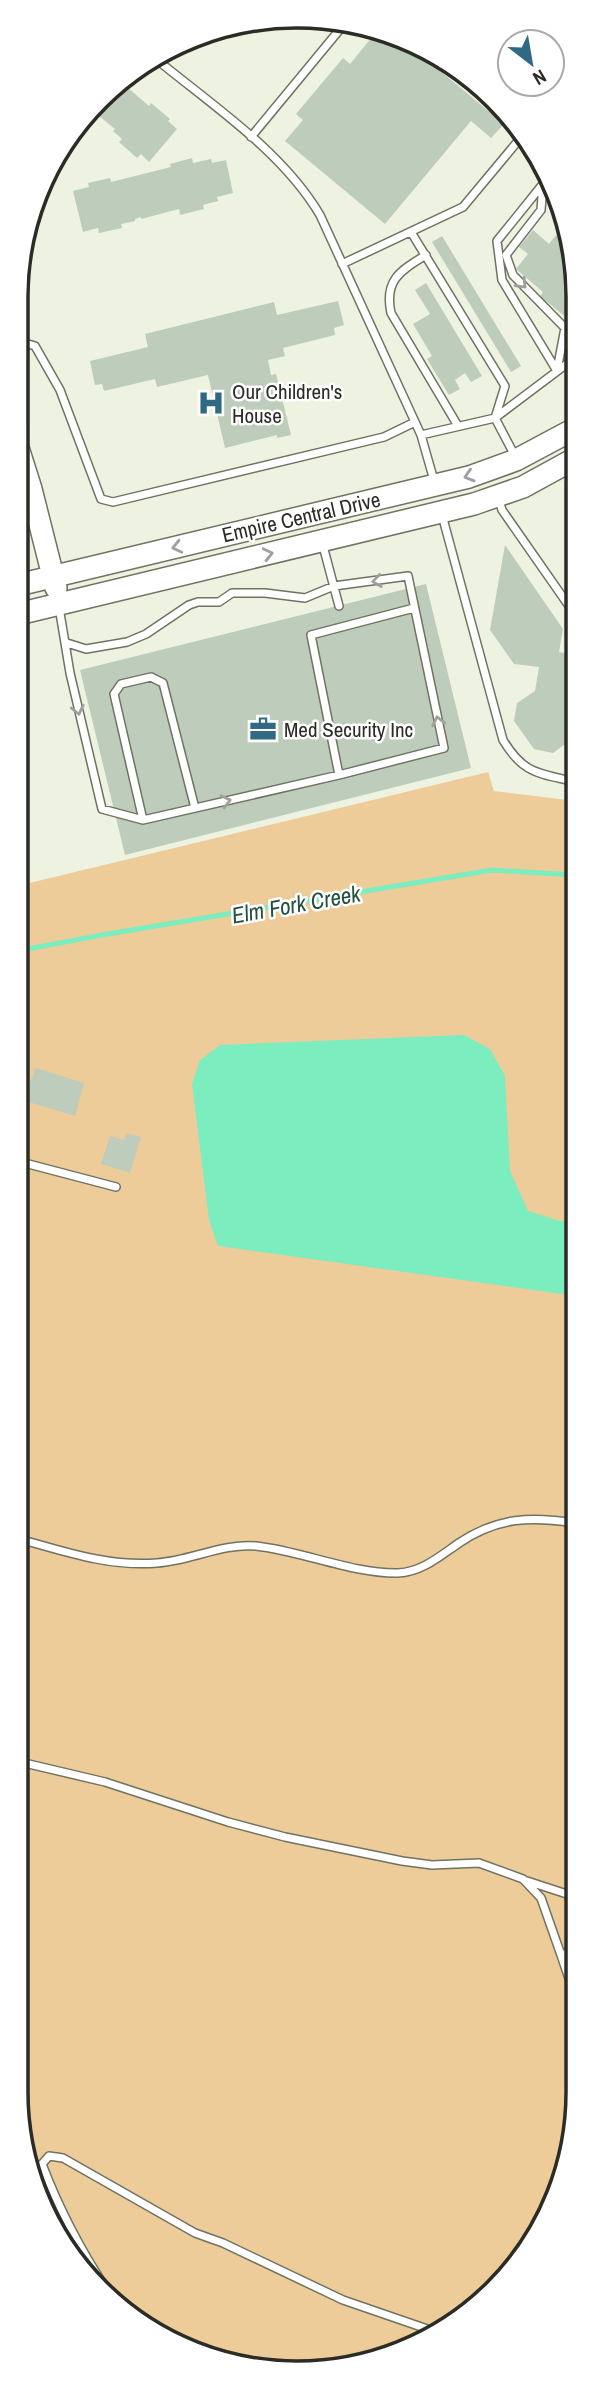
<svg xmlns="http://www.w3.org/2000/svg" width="594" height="2389" font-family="'Archivo Narrow',sans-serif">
<rect width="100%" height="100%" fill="#edf3e0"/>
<!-- green -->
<path fill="#ec9" d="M488,772L494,791L576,801V2129L541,2232L469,2315L387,2358L278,2373L172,2344L86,2278L37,2199L16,2092L17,886Z"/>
<!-- water -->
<path fill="#7cedbe" d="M464,1035L490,1049L505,1076L510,1171L528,1211L560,1221H576V1296L218,1246L209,1220L192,1084L200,1060L220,1045Z"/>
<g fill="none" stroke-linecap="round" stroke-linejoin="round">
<!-- stream -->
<path stroke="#7cedbe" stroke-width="5" d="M17,951L102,935L492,870L576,875"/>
</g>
<!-- building -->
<path fill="#beccbc" d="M377,31L402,39L504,124L491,138L471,121L385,224L285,141L303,120L296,114L343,58L350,64Z
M120,81L149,106L151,103L170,119L168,121L177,129L149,162L141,154L137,158L119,142L122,139L113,131L115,129L93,111Z
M65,143L58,166L54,165L42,199L39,213L43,214L35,237H32L27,251L22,249L54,156Z
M192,158L193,163L211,159L212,163L226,160L233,193L217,197L218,201L203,205L204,209L180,215L179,209L141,219V217L135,219V221L121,224L122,228L99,233L98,228L83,232L73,191L89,187L88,183L110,178L111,182L171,167L170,164Z
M533,230L549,244L556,235L572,249L576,261V309L568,319L546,301L545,303L539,298L543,292L516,269L528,254L519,247Z
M442,236L521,366L511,372L432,242Z
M426,283L482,376L471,382L465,373L455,380L460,389L449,395L427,359L432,356L413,324L430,314L415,290Z
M338,301L344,325L334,328L335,335L283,348L285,356L268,360L271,375L276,374L291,435L277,438V435L225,448L208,375L157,387L155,379L104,391L102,384L95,385L90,361L148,347L145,334L274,302L277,315Z
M505,545L563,629L559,652L576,655V736L553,753L534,749L514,721L517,703L535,691L539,667L514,664L490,630Z
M426,584L471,768L125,855L80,670Z
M36,1068L84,1083L75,1116L22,1100Z
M127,1133L141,1137L130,1173L101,1164L110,1136L124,1140Z
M576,1926V1945L570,1947L565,1930Z"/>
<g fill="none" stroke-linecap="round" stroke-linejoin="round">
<defs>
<path id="lane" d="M156,59C213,106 282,151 320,215L421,435L435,484
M251,137L346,22
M550,176L543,184L541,210L506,255L513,275L565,328L557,370
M556,195L543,184L497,241L502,280L557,371
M411,232L505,386L495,418L515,456
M426,255C400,271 384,280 391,313L458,426
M342,264L463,207L523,135
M18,341L35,346L60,390L101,499L113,502L384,437L415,422
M421,435L495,418L576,357
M498,497L502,510L576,616
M442,515L503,740C524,775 539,773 576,782
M322,542L339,606
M59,607L70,673L102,809L143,820L339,775L444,748L408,576L334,586L305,598L265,593H232L219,602H198L189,605L146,634L127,642L86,649L67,643
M339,775L311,635L414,608
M143,820L114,694L121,684L151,677L163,683L195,808
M17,1161L116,1187
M16,1538C63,1551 108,1567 157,1563C190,1561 223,1543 256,1546C302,1551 353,1574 398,1573C422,1572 440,1556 459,1543C498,1517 531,1516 576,1523
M16,1761L105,1782L228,1822L285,1837L402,1861L432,1865L479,1863L523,1879L541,1898L561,1955
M527,1881L576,1897
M576,1999L561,1955L576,1950
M113,2299C83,2255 61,2214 42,2164L49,2156L63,2158L195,2233L223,2243L343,2300L436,2332"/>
<path id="secondary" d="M18,448L31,489L56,588
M18,585L469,477L516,460L576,428
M18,614L474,504L523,487L576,458"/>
</defs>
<!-- lane casing -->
<use href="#lane" stroke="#6e7362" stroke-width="10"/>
<!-- secondary casing -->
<use href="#secondary" stroke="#6e7362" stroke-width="24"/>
<!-- lane -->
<use href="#lane" stroke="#fff" stroke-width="7"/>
<!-- secondary -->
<use href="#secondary" stroke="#fff" stroke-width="21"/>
</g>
<!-- one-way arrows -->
<defs><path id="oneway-chevron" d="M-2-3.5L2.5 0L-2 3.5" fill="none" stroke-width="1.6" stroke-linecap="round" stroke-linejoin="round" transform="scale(1.75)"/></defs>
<g stroke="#9fa09d">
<use href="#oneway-chevron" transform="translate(522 284) rotate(46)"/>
<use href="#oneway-chevron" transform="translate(469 476) rotate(163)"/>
<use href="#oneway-chevron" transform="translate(177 547) rotate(167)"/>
<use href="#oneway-chevron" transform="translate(268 554) rotate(-13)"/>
<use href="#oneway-chevron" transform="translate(377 581) rotate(172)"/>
<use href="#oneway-chevron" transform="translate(78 710) rotate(77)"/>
<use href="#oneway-chevron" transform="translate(438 721) rotate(-102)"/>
<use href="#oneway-chevron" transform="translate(226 801) rotate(-13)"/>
</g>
<!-- icons -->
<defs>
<symbol id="hospital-bare" viewBox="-9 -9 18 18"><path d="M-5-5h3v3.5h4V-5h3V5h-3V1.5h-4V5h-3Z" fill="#2f6982" stroke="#fff" stroke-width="2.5" paint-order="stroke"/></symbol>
<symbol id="office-bare" viewBox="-9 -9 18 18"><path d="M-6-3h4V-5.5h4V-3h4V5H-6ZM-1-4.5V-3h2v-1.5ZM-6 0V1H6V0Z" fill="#2f6982" stroke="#fff" stroke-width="2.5" paint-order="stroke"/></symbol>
</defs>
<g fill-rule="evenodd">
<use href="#hospital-bare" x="192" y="384" width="38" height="38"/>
<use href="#office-bare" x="244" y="710" width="38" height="38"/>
</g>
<g text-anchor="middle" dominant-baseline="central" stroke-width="5" stroke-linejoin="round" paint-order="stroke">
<!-- poi labels -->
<g font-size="21" fill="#2a2c25" stroke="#fff" text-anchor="start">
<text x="232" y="391">Our Children's<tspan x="232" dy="24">House</tspan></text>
<text x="284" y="729">Med Security Inc</text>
</g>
<!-- street labels -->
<g font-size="21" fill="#2a2c25" stroke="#fff">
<text transform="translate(301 517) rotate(-13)">Empire Central Drive</text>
</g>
<!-- water labels -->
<g font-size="23" font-style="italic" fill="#22523e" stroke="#fff">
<text transform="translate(296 904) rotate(-10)">Elm Fork Creek</text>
</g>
</g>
<!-- crop -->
<path d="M0 0H594V2389H0ZM297 28H297A269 269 0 0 1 566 297V2092A269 269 0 0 1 297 2361H297A269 269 0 0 1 28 2092V297A269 269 0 0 1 297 28Z" fill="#fff" fill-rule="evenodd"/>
<path fill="none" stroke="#2a2c25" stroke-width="3.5" d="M297 28H297A269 269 0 0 1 566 297V2092A269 269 0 0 1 297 2361H297A269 269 0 0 1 28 2092V297A269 269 0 0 1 297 28Z"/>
<!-- north arrow -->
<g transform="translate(531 63) rotate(149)"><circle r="33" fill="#ffffff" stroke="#aaaba8" stroke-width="2"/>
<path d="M0-5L12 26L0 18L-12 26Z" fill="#2f6982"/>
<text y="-10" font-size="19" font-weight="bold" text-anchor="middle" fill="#2a2c25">N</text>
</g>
</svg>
